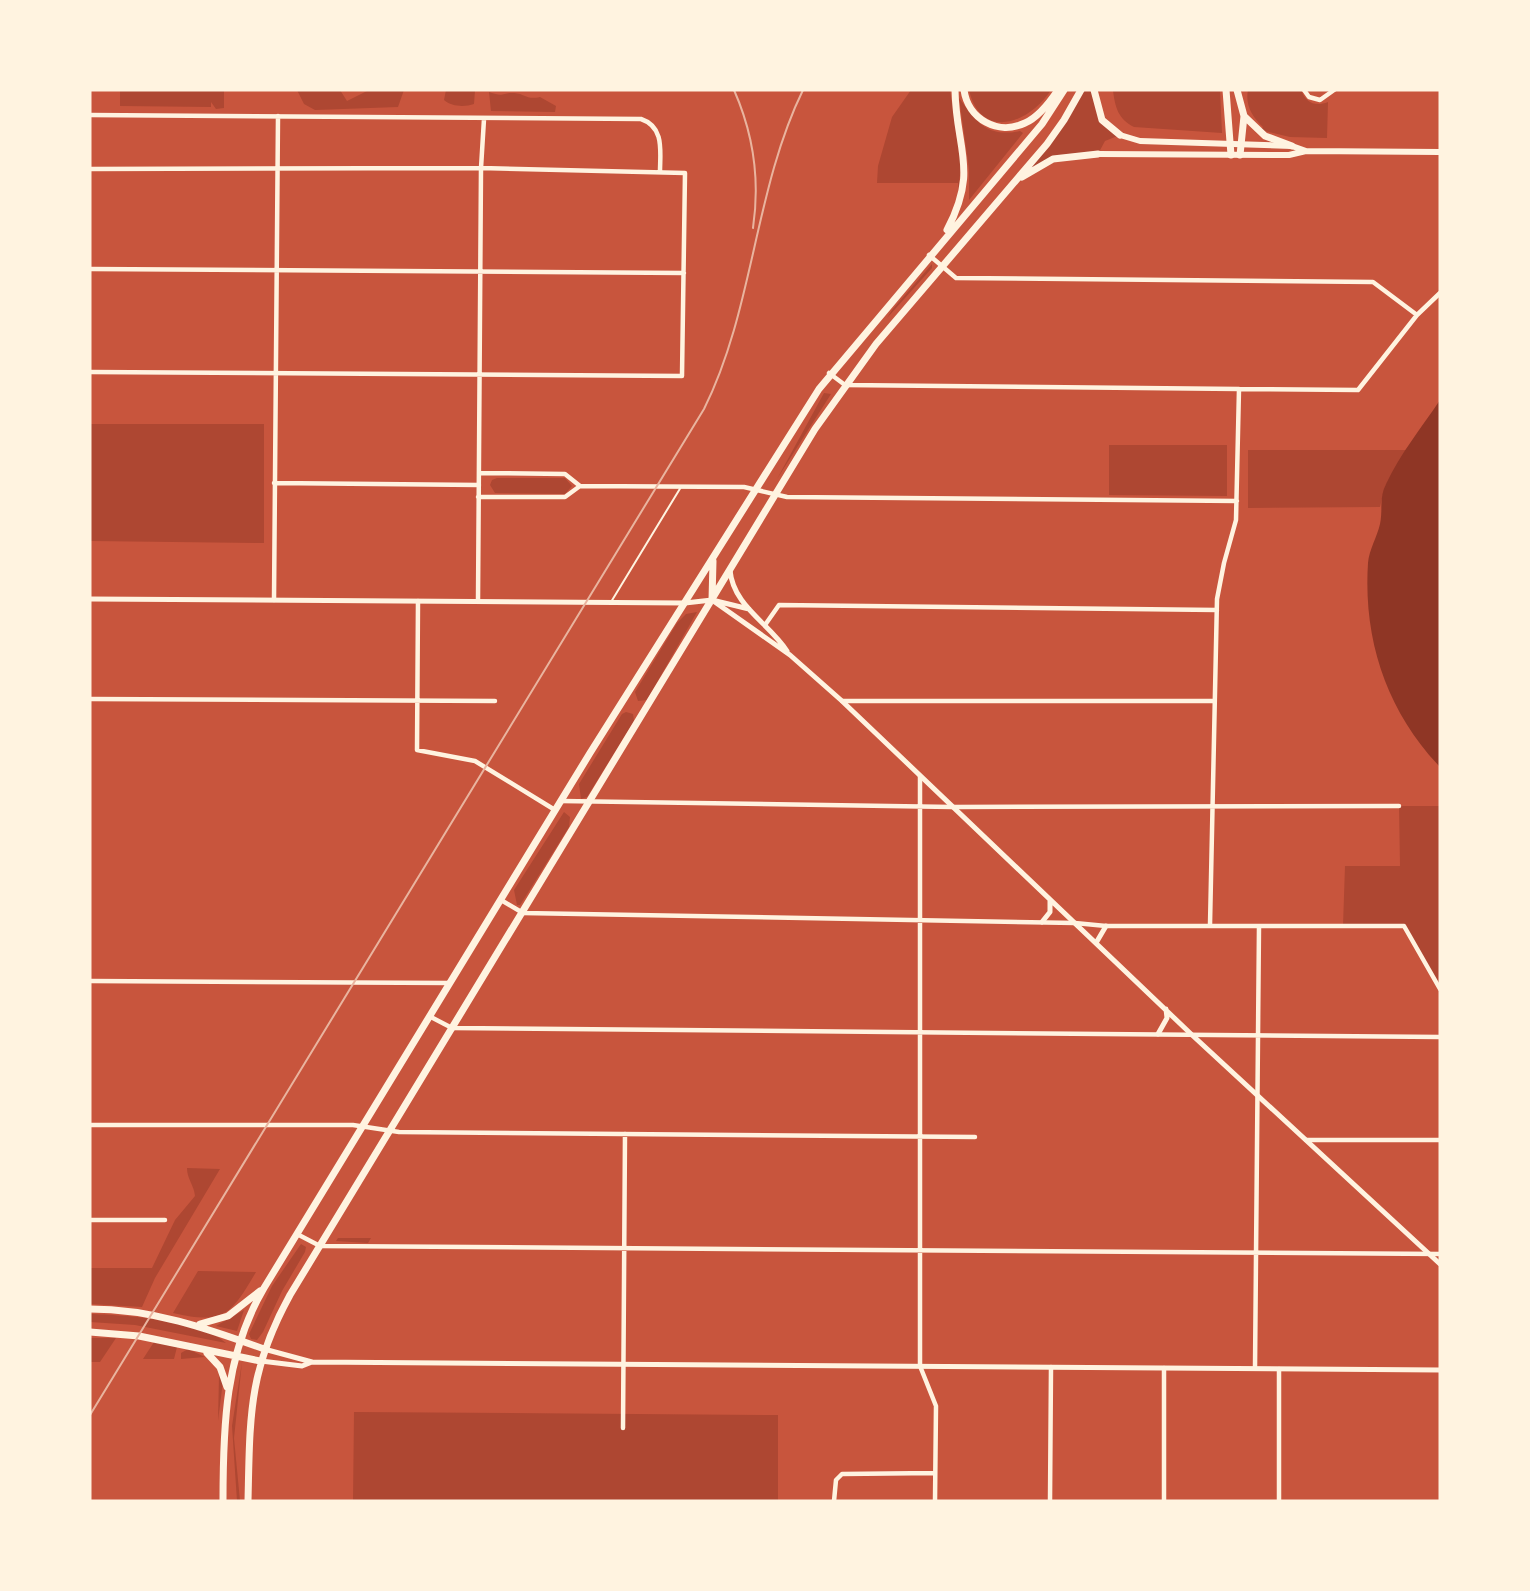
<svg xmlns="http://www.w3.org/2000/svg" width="1530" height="1591" font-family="'Space Grotesk',sans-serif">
<rect width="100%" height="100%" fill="#c8553d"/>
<!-- green -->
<path fill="#ae4732" d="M120,90H224V108L216,109L211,102V107L120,106Z
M297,90H340L347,101L369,90H404L398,107L315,110L304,104Z
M446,90H475L474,104C465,107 452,107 444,100Z
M911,90H950L961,167L958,192V183H877L878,166L892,117Z
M969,90H1051C1029,124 981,141 969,90Z
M1081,90H1094L1099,113L1120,135L1105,141L1098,154L1057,158L1015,182L1047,144Z
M1113,90H1220L1222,133L1134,127C1118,119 1115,107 1113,90Z
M1248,90H1301C1306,103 1315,107 1328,102L1327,138L1290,137L1261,130L1263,127C1252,117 1245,105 1248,90Z
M489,92C505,98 502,92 514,93C526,94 526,100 540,97L556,106L555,112L491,111Z
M959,98C976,121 986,138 1020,131L1023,133L969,200V169Z
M932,264V268L887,318L892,310Z
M824,393L831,394L777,479Z
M90,424H264V543L90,541Z
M1109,445H1227V496L1109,495Z
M1248,450H1407L1385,486L1380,507L1248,508Z
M497,478H565L572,486L565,494L495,493L490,485L492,480Z
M697,612L647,700L638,701L635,692L677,623L686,614Z
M626,712L633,714L634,721L587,797L581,799L579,784L622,714Z
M1399,806H1440V989L1404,926H1343L1345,866H1400Z
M564,812L570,817L569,827L524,899L520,905H517L514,890Z
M187,1168L220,1169L155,1278L142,1307L90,1304V1268H152L175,1220L195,1196C194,1185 187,1179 187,1168Z
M338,1238H371L368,1243L336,1241Z
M301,1244L306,1247L305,1252L282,1291L263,1332L257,1340L251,1339L249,1334L272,1286Z
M198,1271L256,1272C231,1314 225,1325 173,1313Z
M244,1310L237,1331L216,1326Z
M90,1314C124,1315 202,1320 226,1343L135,1325L90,1322Z
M90,1338H116L100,1362H90Z
M154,1342L177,1347L174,1359H143Z
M188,1349L205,1357L181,1359V1353Z
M242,1362L234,1438L240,1501H237L232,1426Z
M218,1370L223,1381L218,1421L219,1376Z
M354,1412L778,1415V1501H353Z"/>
<!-- water -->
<path fill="#8f3625" d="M1440,400V767C1387,711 1363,641 1368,563C1369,550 1377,537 1380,524C1383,511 1379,497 1386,484C1400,454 1422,427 1440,400Z"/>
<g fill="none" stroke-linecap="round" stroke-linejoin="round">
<!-- service -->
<path stroke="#fff3e0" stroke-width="2" d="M611,602L681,487"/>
<!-- minor -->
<path stroke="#fff3e0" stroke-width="4.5" d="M1304,90L1309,97L1320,100L1334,90
M90,115L641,119C665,127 660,152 660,172
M90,169L481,168L685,173L682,376L90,372
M929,255L956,278L1373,282L1417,315
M90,269L684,273
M829,373L845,385L1239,389
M479,473L565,474L580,486L744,487L787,497L1237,501
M274,483L479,485
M478,497H565L580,486
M274,600L278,116
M418,601L417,750L475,761L555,810
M478,601L481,168L484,119
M765,625L779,605L1217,610
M90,699L495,701
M842,701H1214
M920,776V1366L936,1406L935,1501
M561,801L952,807L1399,806
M501,900L523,913L1075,923L1106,926H1404L1440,989
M1210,925L1217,599L1224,563L1236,520L1239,389L1358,390L1417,315L1440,293
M90,981L450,983
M429,1016L452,1028L1440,1037
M90,1125H353L399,1132L975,1137
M1306,1140H1440
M90,1220H165
M297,1234L320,1246L1440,1254
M1255,1368L1259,926
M1279,1369V1501
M623,1428L625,1134
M834,1501L836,1480L842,1474L935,1473
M1050,1501L1051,1367
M1164,1501V1368"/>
<!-- tertiary -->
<path stroke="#fff3e0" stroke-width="5" d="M730,570C733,606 769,623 787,651
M90,599L685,603L712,600L749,609
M712,600L790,655L842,701L1191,1034L1440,1264
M1042,922L1050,912V900
M1096,943L1106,926
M1158,1034L1167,1018L1166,1009
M264,1349L312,1362
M261,1361L302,1366L312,1362L1440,1370"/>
<!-- secondary -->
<path stroke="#fff3e0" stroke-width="6" d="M1120,135L1140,141L1292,146L1306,151
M1098,154L1289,155L1306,151L1440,152"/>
<!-- primary -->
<path stroke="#fff3e0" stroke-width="7" d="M964,90C968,119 998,136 1025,123C1039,117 1050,102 1058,90
M1094,90L1102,120L1120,135
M1226,90L1231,155
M1237,90L1244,116L1240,155
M1244,116L1265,136L1292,146
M1022,177L1053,159L1098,154
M947,230C979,169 956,150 955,90
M712,600L713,561
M90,1309C152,1309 206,1328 264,1349
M200,1324L228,1316L260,1291
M90,1332L139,1336L260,1361
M207,1353L220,1367L227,1387
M223,1501C223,1426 225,1354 264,1288L590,753L819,389L1042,124L1064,90
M248,1501C250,1417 248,1371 290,1295L815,429L876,344L1047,144L1064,120L1081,90"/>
<!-- rail -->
<path stroke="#e9b49f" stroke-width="2" d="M734,90C753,133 760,181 753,228
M90,1415L704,409C754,309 754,190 803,90"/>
</g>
<!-- border -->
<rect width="1530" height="1591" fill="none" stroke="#fff3e0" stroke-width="183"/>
</svg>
